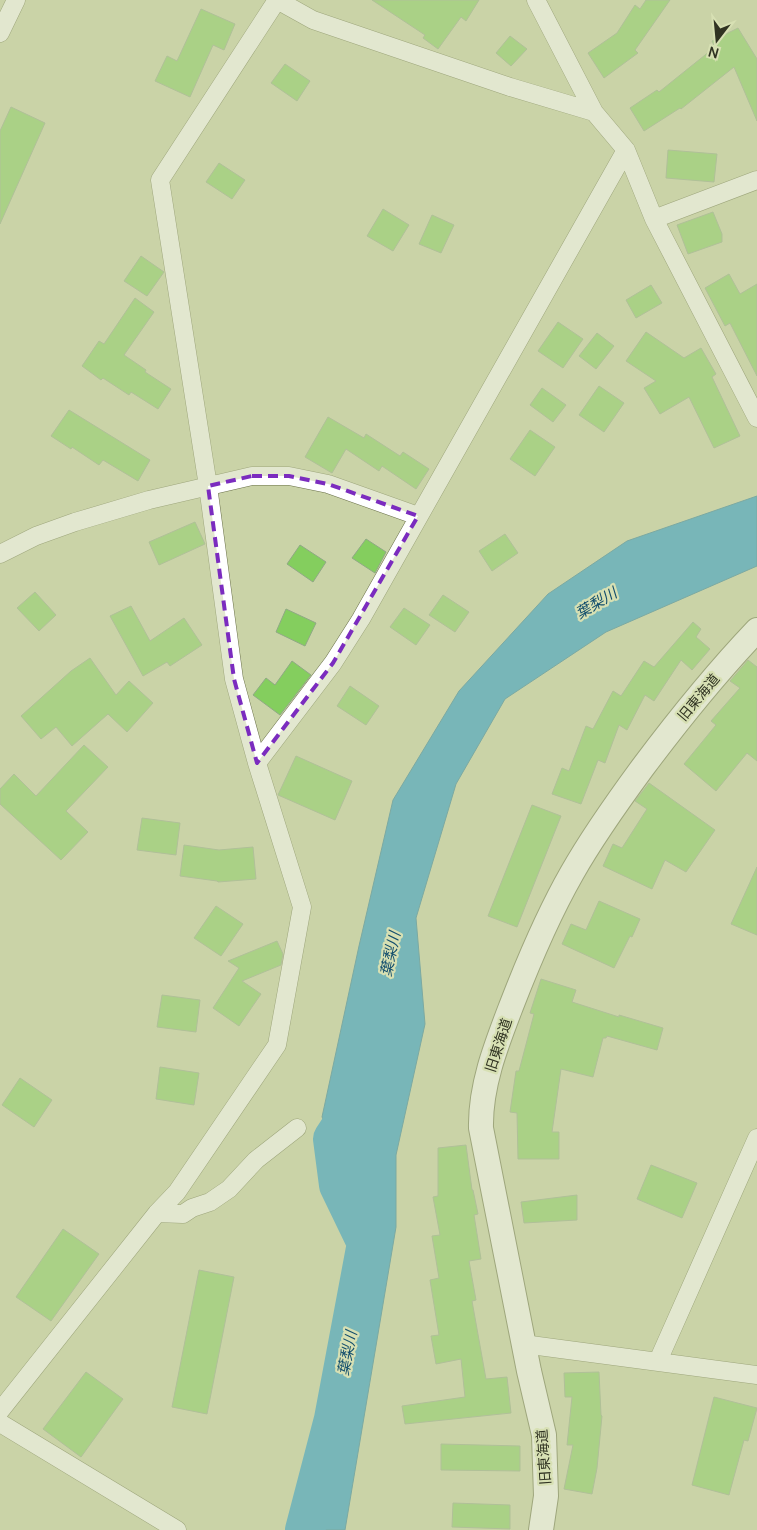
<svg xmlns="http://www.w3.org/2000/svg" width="757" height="1530" font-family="Manrope,'Noto Sans JP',sans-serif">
<rect width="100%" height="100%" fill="#cad3a7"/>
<!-- water -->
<path fill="#1593cd" stroke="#1d769a" d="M757,496V566L606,632L505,699L456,784L416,918L425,1024L396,1155V1227L345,1530H304L344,1384L367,1243L339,1185L333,1139L322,1117L359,946L393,800L459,691L548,594L627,541Z"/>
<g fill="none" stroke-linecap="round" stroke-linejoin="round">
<!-- river -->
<path stroke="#1593cd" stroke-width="40" d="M305,1530L334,1419L367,1243L339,1185L333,1139L363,1093"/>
</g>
<!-- building -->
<path fill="#84ce5e" stroke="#90a985" d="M372,0H479L466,21L461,17L438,49L423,38L425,35Z
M646,0H670L635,50L638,53L604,78L588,53L617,33L635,5L640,9Z
M201,9L235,24L224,50L213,45L190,97L155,81L167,56L177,61Z
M738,28L757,59V121L734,67L681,109L680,108L644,131L630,108L657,90L659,92L715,47L712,41Z
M510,36L527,49L511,66L496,53Z
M285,64L310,81L297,101L271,83Z
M11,107L45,123L0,224V131Z
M668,150L717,154L714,182L666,178Z
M219,163L245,180L232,199L206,182Z
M383,209L409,225L393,251L367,236Z
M713,212L722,234V242L688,254L677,225Z
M432,215L454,225L441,253L419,244Z
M141,256L164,272L147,296L124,281Z
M729,274L740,294L757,284V376L730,323L725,326L705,288Z
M651,285L662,303L636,318L626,300Z
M135,298L154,312L124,355L146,370L145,372L171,389L158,409L131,392L129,395L103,378L101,380L82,366L99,341L104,344Z
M558,322L583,339L563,368L538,351Z
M646,332L684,358L701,348L716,374L712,377L740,436L714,448L689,397L660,414L644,388L656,381L626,361Z
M597,333L614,346L596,369L579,356Z
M599,386L624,403L604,432L579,415Z
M542,388L566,405L553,422L530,405Z
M69,410L150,460L138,481L103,460L99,465L72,447L71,449L51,436Z
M328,417L364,438L366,434L400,456L403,452L429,469L416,489L382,466L379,471L346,449L332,473L305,457Z
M530,430L555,447L535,476L510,459Z
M195,522L205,544L159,565L149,542Z
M505,534L518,553L492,571L479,551Z
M366,539L386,552L375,573L352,558Z
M300,545L326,562L313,582L287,564Z
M35,592L56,615L39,631L17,608Z
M443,595L469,612L455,632L429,615Z
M131,606L150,641L184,618L202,645L170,666L167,662L143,676L110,616Z
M404,608L430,625L416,645L390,627Z
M286,609L316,623L305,646L276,632Z
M693,622L701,629L696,637L710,649L692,670L681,660L654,701L645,695L627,730L619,725L605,763L598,760L581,804L552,794L562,768L569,771L586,726L593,729L613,691L621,696L644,661L654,667Z
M90,658L116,695L129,681L153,703L127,732L108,714L72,746L56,727L41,739L21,716L71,671Z
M748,660L757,667V761L747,753L716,791L684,764L716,725L711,721L740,688L730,681Z
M292,661L311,675L280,715L253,695L266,678L275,685Z
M350,686L379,706L366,725L337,706Z
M84,745L108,767L66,811L88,832L61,860L0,804V789L14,774L36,796Z
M296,756L352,781L335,820L278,795Z
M649,783L715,830L686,872L665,860L652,889L603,866L613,844L622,848L647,809L635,801Z
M532,805L561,816L517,927L488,916Z
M142,818L180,823L176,855L137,850Z
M184,845L219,850L253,847L256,879L218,882L217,881L180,876Z
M757,867V935L731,924Z
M599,901L640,919L632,937L630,936L614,968L562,944L571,924L586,930Z
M216,906L243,924L221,956L194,938Z
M277,941L283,954L281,965L242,981L261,994L239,1026L213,1008L239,968L228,961Z
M541,979L576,990L572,1002L619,1017V1015L663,1028L657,1050L607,1036L606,1038H603L593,1077L561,1069L552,1132H559V1159H518L517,1113L510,1112L516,1071H519L534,1014L530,1013Z
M162,995L200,1000L196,1032L157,1027Z
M160,1067L199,1073L194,1105L156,1099Z
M20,1078L52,1100L34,1127L2,1105Z
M466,1145L472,1190H473L478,1214L474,1215L481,1259L469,1261L476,1300L472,1301L486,1379L507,1377L511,1413L405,1424L402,1406L465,1397L461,1359L436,1364L431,1336L439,1335L430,1280L439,1278L432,1236L440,1235L433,1197L438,1196V1148Z
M651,1165L697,1183L682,1218L637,1199Z
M577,1195V1220L524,1223L521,1202Z
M63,1229L99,1254L51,1321L16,1297Z
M199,1270L234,1277L207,1414L172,1407Z
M86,1372L123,1399L81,1457L43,1429Z
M599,1372L601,1415L602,1416L597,1468L592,1494L564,1489L573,1445H567L572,1397H565L564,1373Z
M714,1397L757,1408L748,1441L744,1440L729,1495L692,1485Z
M441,1444L520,1446V1471L441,1470Z
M453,1503L510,1505V1529L452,1527Z"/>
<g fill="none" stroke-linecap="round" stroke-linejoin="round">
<defs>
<path id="street" d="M277,0L313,20L510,87L594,112
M536,0L594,112L626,150L654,219L757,418
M0,33L16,0
M654,219L757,180
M0,554L36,536L75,522L149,500L252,476H289L328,484L418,516
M257,763L234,679L208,486L160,180L277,0
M157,1213L183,1214L192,1208L210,1202L229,1189L256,1160L297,1128
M523,1344L757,1375
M658,1361L757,1138
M0,1411L157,1213L177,1192L277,1045L302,907L257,763L333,663L361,619L626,150
M0,1423L177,1530"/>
<path id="secondary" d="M541,1530L546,1496L544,1435L529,1371L481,1128C480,1085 497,1043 512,1004C529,960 548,915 572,873C593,836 618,801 643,767C679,719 716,673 757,630"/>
</defs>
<!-- street casing -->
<use href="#street" stroke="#697048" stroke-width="19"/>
<!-- secondary casing -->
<use href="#secondary" stroke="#697048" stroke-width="26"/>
<!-- street -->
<use href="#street" stroke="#fff" stroke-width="18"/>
<!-- secondary -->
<use href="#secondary" stroke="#fff" stroke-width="24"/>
</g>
<!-- marked area -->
<path d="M0 0H757V1530H0ZM252,476H289L328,484L418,516L333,663L257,763L234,679L208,486Z" fill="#cad3a7" fill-opacity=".55" fill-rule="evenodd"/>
<path fill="none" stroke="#7b2cbf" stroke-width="4" stroke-dasharray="10 6" stroke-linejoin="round" d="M252,476H289L328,484L418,516L333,663L257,763L234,679L208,486Z"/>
<g text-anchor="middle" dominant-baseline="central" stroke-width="4.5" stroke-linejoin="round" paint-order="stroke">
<!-- street labels -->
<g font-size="14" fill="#303322" stroke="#d7e0b3">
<text transform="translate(698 697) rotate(-50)">旧東海道</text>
<text transform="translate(498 1045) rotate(-72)">旧東海道</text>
<text transform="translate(543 1457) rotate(-94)">旧東海道</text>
</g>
<!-- water labels -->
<g font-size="15" font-style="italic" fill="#134e6d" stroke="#d7e0b3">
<text transform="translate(596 603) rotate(-31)">葉梨川</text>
<text transform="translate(390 954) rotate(-78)">葉梨川</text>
<text transform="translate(347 1353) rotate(-79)">葉梨川</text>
</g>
</g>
<!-- north arrow -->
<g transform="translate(717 40) rotate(196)" stroke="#d7e0b3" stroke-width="4" paint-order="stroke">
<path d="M0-4L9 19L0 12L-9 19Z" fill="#303322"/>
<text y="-8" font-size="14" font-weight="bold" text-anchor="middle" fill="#303322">N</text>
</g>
</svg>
